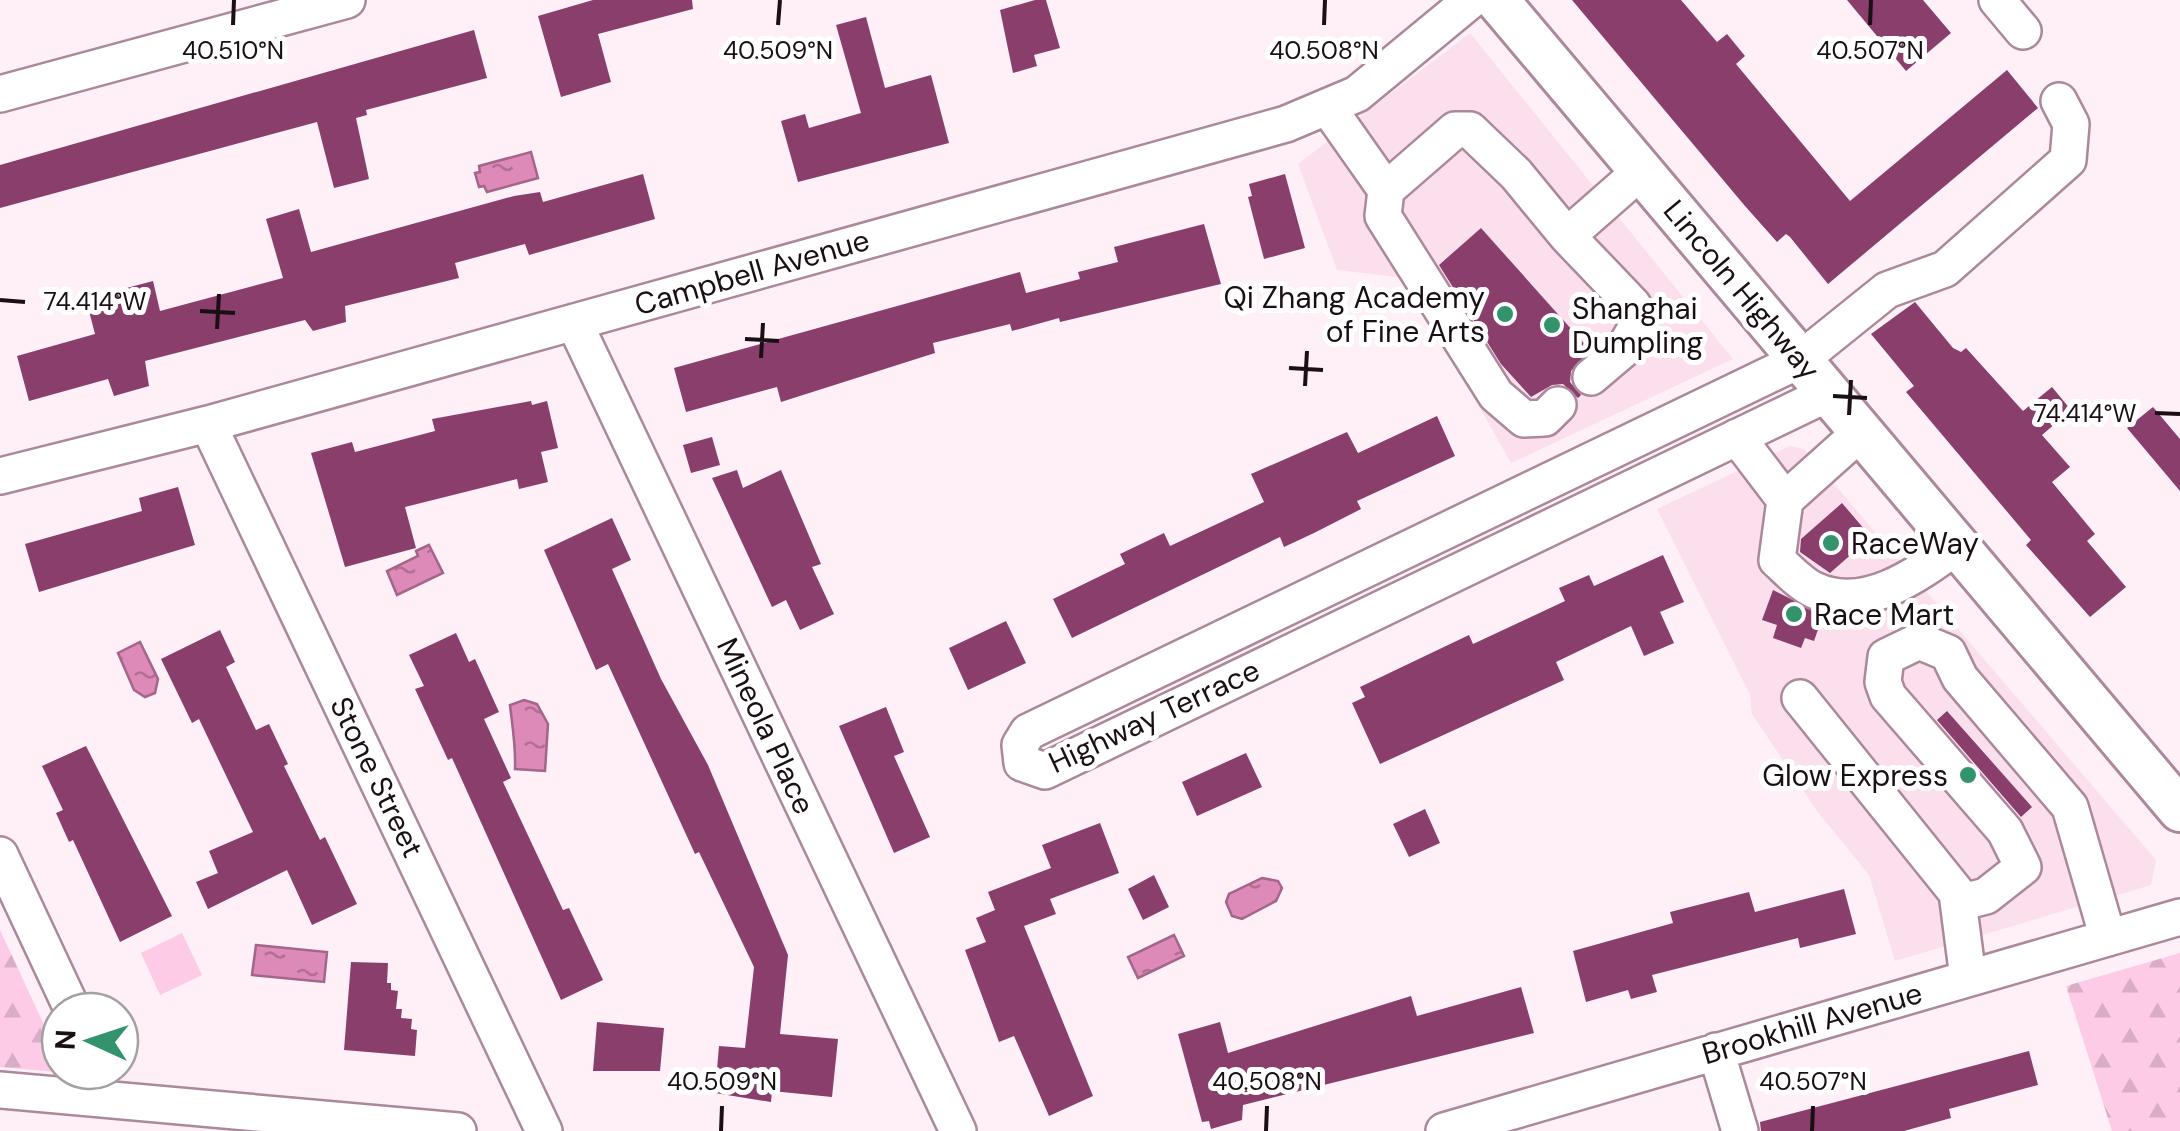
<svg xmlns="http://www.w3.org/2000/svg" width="2180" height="1131" font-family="'DM Sans',sans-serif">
<defs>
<pattern id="forest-firs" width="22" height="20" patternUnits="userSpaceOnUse" patternTransform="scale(2.5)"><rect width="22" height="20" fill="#fecbe6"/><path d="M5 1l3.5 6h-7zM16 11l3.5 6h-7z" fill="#d9adc5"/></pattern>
<pattern id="water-ripples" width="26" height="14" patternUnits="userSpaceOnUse" patternTransform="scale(2.5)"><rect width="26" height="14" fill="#dd8ab9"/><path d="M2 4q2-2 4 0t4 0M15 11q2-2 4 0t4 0" fill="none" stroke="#b26f95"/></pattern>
</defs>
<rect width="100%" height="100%" fill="#ffeff7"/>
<!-- built -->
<path fill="#fbdfed" d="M1470,33L1733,359L1511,463L1407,278L1337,270L1298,164Z
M1790,446L1804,449L2156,860L2151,885L1895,961L1869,875L1817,811L1752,714L1750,695L1657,509Z"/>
<!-- green -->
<path fill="#fecbe6" d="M182,933L202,975L160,995L141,953Z"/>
<!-- forest -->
<path fill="url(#forest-firs)" d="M0,930L60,1059V1071L67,1073L0,1067Z
M2180,953V1131H2112L2066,986Z"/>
<!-- water -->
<path fill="url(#water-ripples)" stroke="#a36588" stroke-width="2.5" d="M531,152L538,178L487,192L484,186L479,187L475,173L480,172L479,166Z
M429,545L443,573L397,595L387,571L418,556L416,551Z
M140,642L158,679L155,693L145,697L134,690L118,653Z
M524,700L537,704L548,724L545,771L515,769C516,746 512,724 510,705Z
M1262,878L1278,881L1282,888L1276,901L1242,919L1232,916L1226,902L1229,894Z
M1174,935L1184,956L1138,978L1128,957Z
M256,945L327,952L324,982L252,975Z"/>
<!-- building -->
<path fill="#893e6b" d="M593,0H692L693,9L598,34L611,82L561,97L538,16Z
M1035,0H1046L1060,48L1034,55L1037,66L1013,73L1000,10Z
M1572,0H1681L1717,42L1727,34L1745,56L1736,64L1850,201L2007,70L2038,108L1828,284L1790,237L1786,234L1777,242L1745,206Z
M1847,0H1923L1951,33L1906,71Z
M866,17L885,88L931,75L949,143L798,182L781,121L805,114L809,128L861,113L836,25Z
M474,30L487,78L366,110L367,115L356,118L369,179L334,188L317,122L0,208V165Z
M643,174L655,219L529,255L525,244L455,263L459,278L345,306L346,322L313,331L305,320L145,361L149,386L114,396L108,379L29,401L17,356L95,334L89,311L108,305L104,294L153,281L160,311L283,278L266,219L299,209L311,252L514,196L540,192L543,202Z
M1285,174L1305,248L1264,259L1248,197L1252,196L1249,184Z
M1204,224L1221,284L1060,322L1059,318L1012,331L1010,324L933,343L935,353L781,402L777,387L686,412L674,368L1020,272L1026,293L1080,279L1078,272L1118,262L1114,247Z
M1481,228L1590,350L1571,371L1570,382L1581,395L1578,398L1563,384L1552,385L1531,397L1501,364L1439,265Z
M1915,302L1953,348L1961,352L1966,348L2023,411L2052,387L2071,410L2042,435L2070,467L2052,482L2095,534L2087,541L2126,587L2090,617L2026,545L2031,540L1906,392L1914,386L1871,334Z
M531,401L532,405L547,401L558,448L541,452L548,482L519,489L517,479L405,507L416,548L345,567L311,453L352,442L355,452L435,431L432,419Z
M2153,407L2180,439V491L2127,428Z
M1437,416L1455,456L1357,501L1361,509L1314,533L1284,547L1280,537L1072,638L1053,599L1125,564L1120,554L1164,533L1170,546L1264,502L1251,474L1347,432L1358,453Z
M712,437L720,465L691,473L683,445Z
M737,470L743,488L781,470L821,564L812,567L834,614L800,630L786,600L772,607L712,478Z
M178,487L195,545L39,592L25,544L142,511L139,498Z
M1842,503L1871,537L1830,573L1800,552L1801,539Z
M612,518L631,560L612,569L661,679L708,765L788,955L780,1034L838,1039L832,1097L772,1091L771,1102L715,1093L719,1046L745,1048L754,967L699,852L695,854L608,664L596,670L544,550Z
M1663,555L1684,602L1660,612L1674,643L1644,656L1631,626L1556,662L1564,680L1380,764L1352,703L1365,697L1360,687L1469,635L1473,644L1565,601L1559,588L1589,575L1594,586Z
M1773,590L1823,615L1814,641L1805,638L1801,648L1773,638L1777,625L1762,620Z
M1006,621L1026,663L968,690L949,648Z
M220,630L235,662L226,667L256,730L269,724L288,764L284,766L320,840L325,837L357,904L312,925L287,870L208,909L196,882L218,873L209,851L253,832L199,719L192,723L161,659Z
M456,633L469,662L475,659L499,712L484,719L511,778L503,782L563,910L569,908L603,980L561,1000L452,758L448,760L415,689L424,686L409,655Z
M886,707L904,752L894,756L930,837L894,853L839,726Z
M1947,711L2032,807L2021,817L1937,720Z
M86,746L172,916L120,942L73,840L69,842L56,813L63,810L42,766Z
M1246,753L1262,787L1197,816L1182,782Z
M1425,809L1440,843L1409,857L1393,824Z
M1100,823L1119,873L1050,899L1056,914L1024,926L1093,1096L1049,1116L1014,1036L999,1042L965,950L986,942L976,918L995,910L988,892L1051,868L1042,845Z
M1154,875L1169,907L1143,920L1128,889Z
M1844,889L1856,934L1800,948L1798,938L1652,975L1657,992L1631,999L1628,990L1586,1002L1573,951L1673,923L1670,912L1749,892L1755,912Z
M351,962L388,963L387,983H391V990L398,991L396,1009H402L401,1018L412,1019L411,1029L417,1030L415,1056L344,1050Z
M1521,987L1534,1033L1243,1105L1242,1120L1211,1129L1209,1121L1202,1122L1178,1034L1220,1022L1228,1053L1411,996L1417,1016Z
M597,1022L664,1028L660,1071H593Z
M2029,1051L2038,1085L1949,1109L1951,1118L1904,1131H1761L1760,1122Z"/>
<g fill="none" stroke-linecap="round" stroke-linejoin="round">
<defs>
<path id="minor" d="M1997,0L2023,31
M0,94L347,0
M1329,109L1386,190
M1567,236L1633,305L1637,326L1624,349L1591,377
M574,322L958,1131
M1829,393L1045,771L1022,763L1020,745L1028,732L1800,360L1887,290L1945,269L2068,160L2071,124L2059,101
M1558,405L1545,418L1524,419L1496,395L1383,216L1386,190L1455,130H1470L1516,174L1567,236L1641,171
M208,424L544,1131
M1737,437L1785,500L1861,432
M0,476L208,424L1286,124L1357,94L1471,0
M1785,500L1777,560C1788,570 1801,584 1814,590C1864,614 1917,575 1957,546
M1800,698L1957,893L1968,978
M0,855L73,1011
M1959,903L1986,896L2023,867L2005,831L1888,696L1883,682L1886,657L1919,641L1948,653L1960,678L2070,807L2108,938
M1716,1051L1740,1131
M0,1090L458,1131
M1444,1131L2180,917"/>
<path id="major" d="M1497,0L2180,810"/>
</defs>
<!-- minor casing -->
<use href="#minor" stroke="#ab889b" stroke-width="40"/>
<!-- major casing -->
<use href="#major" stroke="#ab889b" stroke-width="48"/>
<!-- minor -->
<use href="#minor" stroke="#fff" stroke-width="35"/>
<!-- major -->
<use href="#major" stroke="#fff" stroke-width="42"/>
</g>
<!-- ticks -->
<path fill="none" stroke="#1b0f16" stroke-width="4" d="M233,25L234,0M778,25L780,0M1324,25L1325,0M1870,25L1871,0M0,300L25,302M200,311L235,313M217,329L219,294M745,339L779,341M761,358L763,323M1289,368L1323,370M1305,386L1307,351M1833,396L1867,398M2155,413L2180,414M1849,415L1851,380M721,1131L722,1106M1266,1131L1267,1106M1812,1131L1813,1106"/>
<!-- markers -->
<g fill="#32936d" stroke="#fff" stroke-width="4">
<circle cx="1505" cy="314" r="10"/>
<circle cx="1552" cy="325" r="10"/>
<circle cx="1831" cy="543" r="10"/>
<circle cx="1794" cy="614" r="10"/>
<circle cx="1968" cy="775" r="10"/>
</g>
<g text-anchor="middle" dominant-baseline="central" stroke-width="10" stroke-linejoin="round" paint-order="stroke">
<!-- street labels -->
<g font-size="30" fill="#1b0f16" stroke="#fff">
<text transform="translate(752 272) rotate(-16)">Campbell Avenue</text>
<text transform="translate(1742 290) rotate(50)">Lincoln Highway</text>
<text transform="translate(1154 716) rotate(-25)">Highway Terrace</text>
<text transform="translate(766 726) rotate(65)">Mineola Place</text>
<text transform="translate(377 777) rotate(64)">Stone Street</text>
<text transform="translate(1812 1023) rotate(-16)">Brookhill Avenue</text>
</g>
<!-- poi labels -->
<g font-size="30" fill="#1b0f16" stroke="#fff" text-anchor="start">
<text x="1485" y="297" text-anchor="end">Qi Zhang Academy<tspan x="1485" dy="34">of Fine Arts</tspan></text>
<text x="1572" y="308">Shanghai<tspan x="1572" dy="34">Dumpling</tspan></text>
<text x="1851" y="543">RaceWay</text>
<text x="1814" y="614">Race Mart</text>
<text x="1948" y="775" text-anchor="end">Glow Express</text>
</g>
</g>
<g font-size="25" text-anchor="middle" fill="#1b0f16" stroke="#fff" stroke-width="10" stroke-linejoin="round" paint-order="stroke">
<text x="233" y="59">40.510°N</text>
<text x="778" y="59">40.509°N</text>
<text x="1324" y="59">40.508°N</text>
<text x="1870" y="59">40.507°N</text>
<text x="95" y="310">74.414°W</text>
<text x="2085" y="422">74.414°W</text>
<text x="722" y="1090">40.509°N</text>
<text x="1267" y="1090">40.508°N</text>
<text x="1813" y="1090">40.507°N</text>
</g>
<!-- north arrow -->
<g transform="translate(90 1041) rotate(273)"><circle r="48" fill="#ffffff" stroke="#a49fa2" stroke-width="2.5"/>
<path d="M0-8L18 38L0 25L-18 38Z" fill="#32936d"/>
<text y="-15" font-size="28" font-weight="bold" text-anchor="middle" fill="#1b0f16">N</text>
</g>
</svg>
